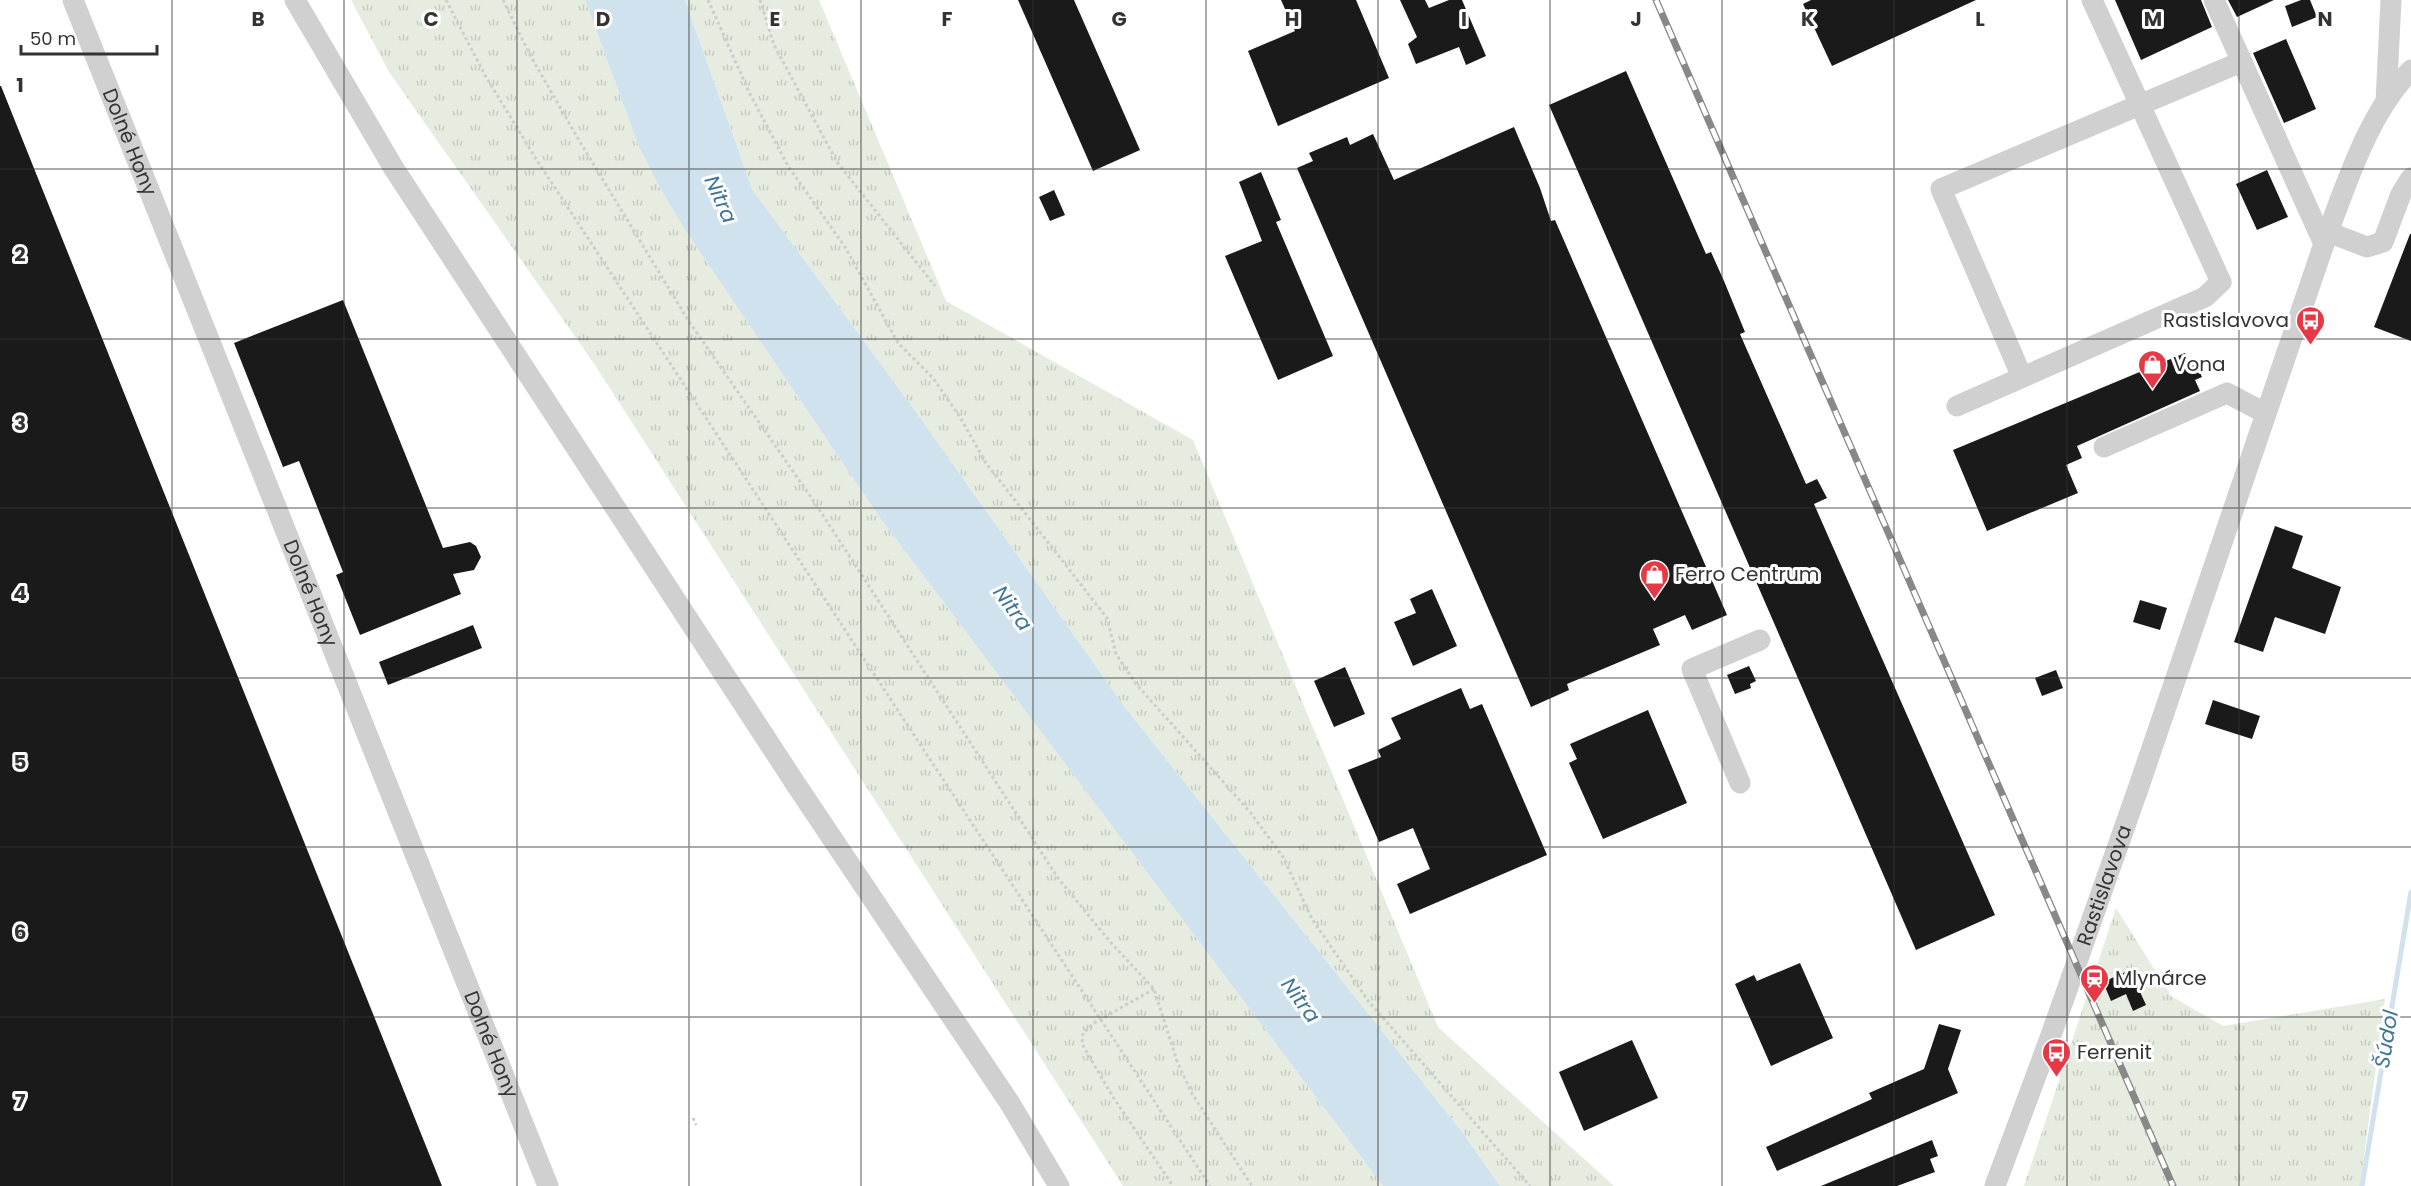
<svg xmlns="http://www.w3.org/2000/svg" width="2411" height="1186" font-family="Poppins,sans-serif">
<defs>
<pattern id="grass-tufts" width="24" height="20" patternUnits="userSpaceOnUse" patternTransform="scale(1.5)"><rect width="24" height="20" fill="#e6ecdf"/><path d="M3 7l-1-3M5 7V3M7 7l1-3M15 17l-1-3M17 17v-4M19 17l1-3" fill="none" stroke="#c6cbc0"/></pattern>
</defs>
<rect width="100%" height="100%" fill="#fff"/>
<!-- grass -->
<path fill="url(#grass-tufts)" d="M351,0H585L639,147L661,190L687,233L880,518L1383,1186H1123L595,365L389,72Z
M685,0H819L946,301L1193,440L1438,1027L1614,1186H1500L1463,1133L1124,706L919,416L752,189Z
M2116,908L2171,996L2223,1026L2385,999L2360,1186H2024Z"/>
<!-- water -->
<path fill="#cfe2ee" d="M585,0H685L752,189L919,416L1124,706L1463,1133L1500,1186H1383L880,518L687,233L661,190L639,147Z"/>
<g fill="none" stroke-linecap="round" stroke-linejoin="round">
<!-- stream -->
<path stroke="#cfe2ee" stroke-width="5" d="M2362,1186L2411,892"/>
</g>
<!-- building -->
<path fill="#1a1a1a" d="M1018,0H1074L1140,150L1093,171Z
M1281,0H1356L1389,78L1278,126L1248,51L1295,31Z
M1400,0H1425L1429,8L1449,0H1462L1486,56L1466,65L1459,47L1416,64L1408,44L1417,37Z
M1811,0H1976L1832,66L1803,4Z
M2115,0H2201L2212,27L2141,60Z
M2228,0H2274L2237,17Z
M2301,0H2310L2317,17L2292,27L2285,6Z
M2286,39L2316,109L2284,123L2253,53Z
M1626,71L1706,254L1711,252L1724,281L1745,332L1740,334L1806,484L1817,479L1827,498L1814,504L1995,915L1916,950L1549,105Z
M0,86H1L442,1186H0Z
M1514,127L1540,188L1551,221L1555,220L1727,615L1692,630L1685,615L1653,629L1660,645L1567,684L1569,690L1531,707L1297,168L1313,161L1309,153L1347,137L1350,145L1373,134L1394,180Z
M2267,170L2288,217L2257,230L2236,184Z
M1261,172L1281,220L1276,222L1333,356L1278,380L1225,256L1262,241L1239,182Z
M1054,190L1065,215L1050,221L1039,197Z
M2410,234H2411V341L2374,327Z
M343,300L443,548L470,542L476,546L481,557L474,570L453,574L461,594L360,635L336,575L343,572L299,461L283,467L234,343Z
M2185,353L2190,367L2196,364L2202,377L2195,380L2200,391L2077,446L2082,458L2066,465L2078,493L1987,531L1953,450Z
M2275,526L2303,536L2292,568L2341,587L2325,634L2275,617L2263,652L2234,642Z
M1432,589L1457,646L1413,666L1394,622L1416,613L1410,599Z
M2140,600L2167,608L2160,630L2133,622Z
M473,625L482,648L388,685L379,662Z
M1749,666L1756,681L1750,684L1751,688L1735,694L1727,675Z
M1345,667L1365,714L1334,727L1314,681Z
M2056,670L2063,688L2042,696L2035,678Z
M1461,688L1470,709L1482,704L1547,855L1410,914L1397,884L1430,869L1413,828L1379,842L1348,770L1381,757L1378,750L1401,739L1391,718Z
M2213,700L2260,716L2252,739L2205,724Z
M1648,710L1687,803L1603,839L1569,763L1577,759L1570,744Z
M1800,963L1833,1038L1771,1066L1735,984L1754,975L1757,981Z
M2130,970L2146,1005L2133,1011L2126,994L2111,1001L2103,982Z
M1939,1024L1961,1030L1948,1069L1958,1093L1777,1171L1766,1147L1872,1099L1869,1093L1924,1069Z
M1632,1040L1658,1098L1584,1131L1559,1072Z
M1932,1140L1938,1156L1930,1159L1935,1172L1897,1186H1821Z"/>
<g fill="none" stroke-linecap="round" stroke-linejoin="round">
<!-- path -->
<path stroke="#cdcdcd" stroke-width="3" stroke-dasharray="3 3" stroke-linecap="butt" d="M446,0L485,75L536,159L1210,1186
M503,0L530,55L580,142L688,320L815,503L1058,878L1112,944L1154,989L1177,1061L1191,1092L1252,1186
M708,0L749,92L788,166L845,247L898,343L933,378L960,417L986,463L1107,618L1116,654L1136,684L1250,812L1283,857L1312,919L1369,1002L1530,1186
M760,0L774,45L837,162L935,286
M1154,989L1094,1023L1083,1033L1082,1044L1113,1097L1173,1186
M693,1118L696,1125"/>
<!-- minor -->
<g stroke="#d0d0d0" stroke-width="21">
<path id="s1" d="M73,0L548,1186"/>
<path d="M295,0L393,167L797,786L1011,1105L1059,1186"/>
<path d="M2214,0L2324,244"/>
<path d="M2386,102L2391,0"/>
<path d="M2328,232L2367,247L2383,242L2401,194L2411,178"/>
<path d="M2022,377L1941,189L2241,62"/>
<path d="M1957,406L2205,297L2221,282L2092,0"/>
<path d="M2104,447L2227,393L2265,413"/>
<path d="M1740,783L1692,669L1760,640"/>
<path id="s2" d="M1995,1186L2050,1038L2138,789L2328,232C2349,177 2369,113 2411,70"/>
</g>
<defs>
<path id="rail" d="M1656,0L2173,1186"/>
</defs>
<!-- rail casing -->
<use href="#rail" stroke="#888" stroke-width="7"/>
<!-- rail -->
<use href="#rail" stroke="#fff" stroke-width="4.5" stroke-dasharray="14" stroke-linecap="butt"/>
</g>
<!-- grid -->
<path fill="none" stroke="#333" stroke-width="1.5" stroke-opacity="0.55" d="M172,0V1186M344,0V1186M517,0V1186M689,0V1186M861,0V1186M1033,0V1186M1206,0V1186M1378,0V1186M1550,0V1186M1722,0V1186M1894,0V1186M2067,0V1186M2239,0V1186M0,169H2411M0,339H2411M0,508H2411M0,678H2411M0,847H2411M0,1017H2411"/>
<!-- icons -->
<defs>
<symbol id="bus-pin" viewBox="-11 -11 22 30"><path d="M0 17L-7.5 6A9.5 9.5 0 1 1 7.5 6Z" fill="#e63946" stroke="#fff"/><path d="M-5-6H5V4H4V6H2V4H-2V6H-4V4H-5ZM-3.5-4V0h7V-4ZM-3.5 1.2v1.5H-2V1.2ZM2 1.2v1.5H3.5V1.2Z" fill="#fff"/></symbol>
<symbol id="shop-pin" viewBox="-11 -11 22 30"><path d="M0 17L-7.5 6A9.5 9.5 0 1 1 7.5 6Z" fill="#e63946" stroke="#fff"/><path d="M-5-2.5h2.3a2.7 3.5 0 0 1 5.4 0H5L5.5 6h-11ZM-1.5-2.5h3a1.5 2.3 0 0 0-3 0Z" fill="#fff"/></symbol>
<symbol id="station-pin" viewBox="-11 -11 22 30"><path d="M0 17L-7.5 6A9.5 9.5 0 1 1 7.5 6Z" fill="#e63946" stroke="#fff"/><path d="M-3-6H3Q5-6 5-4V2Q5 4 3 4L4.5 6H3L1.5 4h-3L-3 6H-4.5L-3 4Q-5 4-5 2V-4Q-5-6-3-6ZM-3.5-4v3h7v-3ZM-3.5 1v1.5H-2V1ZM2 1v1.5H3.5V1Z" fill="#fff"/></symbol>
</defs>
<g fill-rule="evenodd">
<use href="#bus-pin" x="2294" y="304" width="33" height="45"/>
<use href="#shop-pin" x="2136" y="348" width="33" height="45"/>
<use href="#shop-pin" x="1638" y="558" width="33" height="45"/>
<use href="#station-pin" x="2078" y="962" width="33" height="45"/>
<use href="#bus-pin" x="2040" y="1036" width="33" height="45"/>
</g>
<g text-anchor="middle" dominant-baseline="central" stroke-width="6" stroke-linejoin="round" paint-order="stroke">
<!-- street labels -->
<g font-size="20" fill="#333" stroke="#fff">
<text stroke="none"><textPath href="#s1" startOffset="153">Dolné Hony</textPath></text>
<text stroke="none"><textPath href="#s1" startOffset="639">Dolné Hony</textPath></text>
<text stroke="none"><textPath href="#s2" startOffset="320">Rastislavova</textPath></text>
<text stroke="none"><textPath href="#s1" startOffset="1125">Dolné Hony</textPath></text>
</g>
<!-- poi labels -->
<g font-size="20" fill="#333" stroke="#fff" text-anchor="start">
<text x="2289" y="320" text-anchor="end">Rastislavova</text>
<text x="2173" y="364">Vona</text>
<text x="1675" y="574">Ferro Centrum</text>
<text x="2115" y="978">Mlynárce</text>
<text x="2077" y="1052">Ferrenit</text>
</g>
<!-- water labels -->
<g font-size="21" font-style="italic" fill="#3f7597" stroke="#fff">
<text transform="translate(721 199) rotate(66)">Nitra</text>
<text transform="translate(1013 608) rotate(54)">Nitra</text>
<text transform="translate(1301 1000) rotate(54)">Nitra</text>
<text transform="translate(2386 1039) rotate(-81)">Šúdol</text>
</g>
</g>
<g font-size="20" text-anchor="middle" font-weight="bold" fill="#333" stroke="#fff" stroke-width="6" stroke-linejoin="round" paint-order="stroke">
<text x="258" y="26">B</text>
<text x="431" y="26">C</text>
<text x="603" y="26">D</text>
<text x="775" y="26">E</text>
<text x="947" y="26">F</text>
<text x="1119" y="26">G</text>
<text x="1292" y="26">H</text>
<text x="1464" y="26">I</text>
<text x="1636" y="26">J</text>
<text x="1808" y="26">K</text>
<text x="1980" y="26">L</text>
<text x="2153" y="26">M</text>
<text x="2325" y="26">N</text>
<text x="20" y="92">1</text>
<text x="20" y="261">2</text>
<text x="20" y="430">3</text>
<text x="20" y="600">4</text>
<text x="20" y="769">5</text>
<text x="20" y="939">6</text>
<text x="20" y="1108">7</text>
</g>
<!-- scale -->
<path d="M21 45v9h136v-9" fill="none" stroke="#333333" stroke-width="3"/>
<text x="30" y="45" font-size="18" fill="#333333" stroke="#ffffff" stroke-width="4.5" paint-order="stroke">50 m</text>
</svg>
